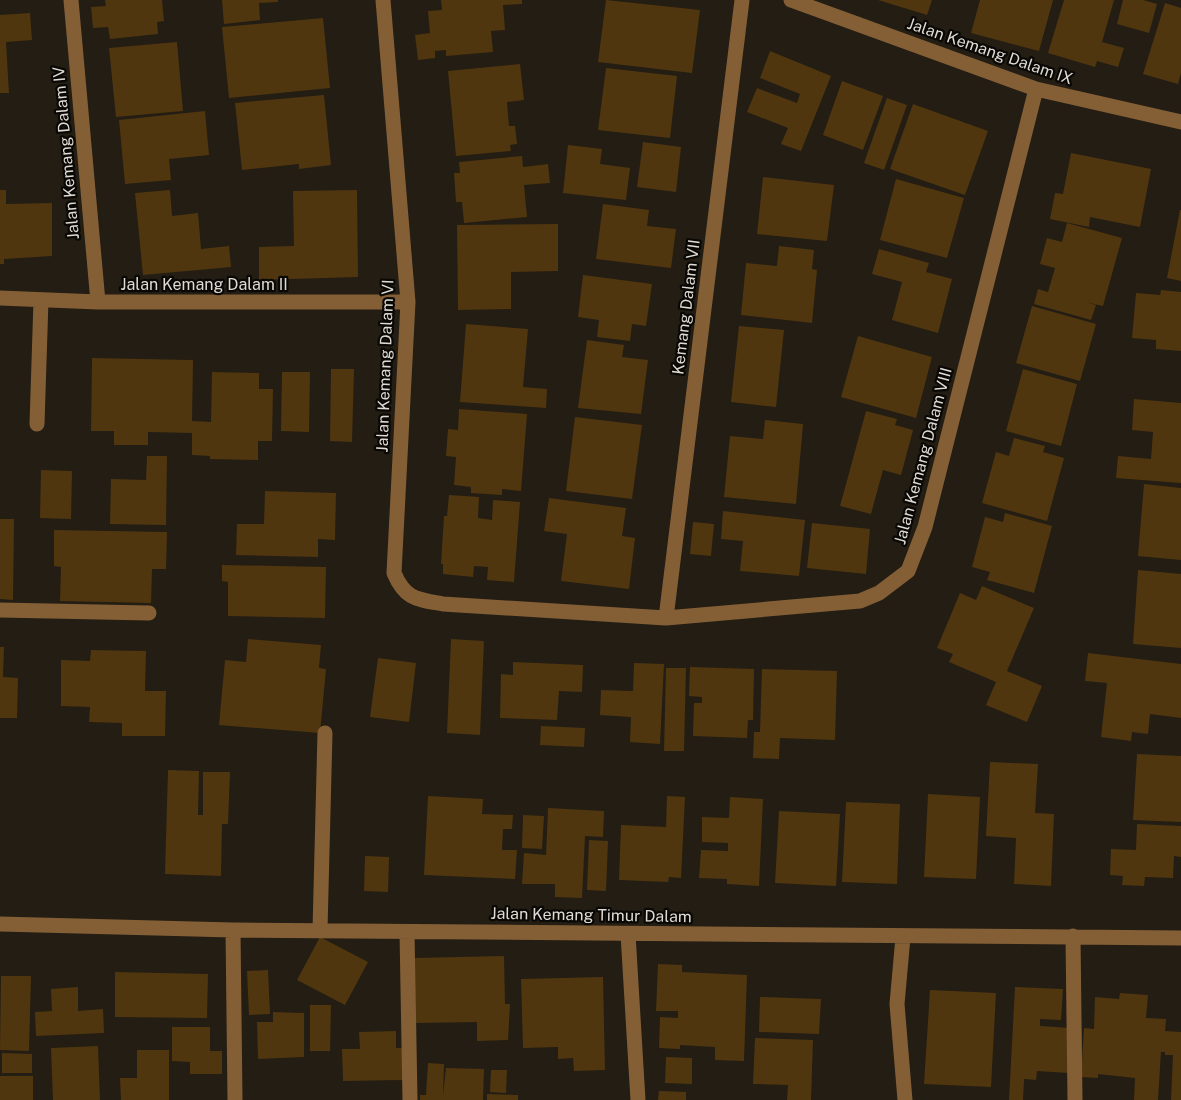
<svg xmlns="http://www.w3.org/2000/svg" width="1181" height="1100" font-family="'Public Sans',sans-serif">
<rect width="100%" height="100%" fill="#231d13"/>
<!-- building -->
<path fill="#4f360f" d="M105,0H162L164,21L157,22L158,34L110,39L108,27L93,28L91,7L106,6Z
M222,0H278V2L259,3L260,20L224,24Z
M441,0H522V4L503,5L505,30L491,31L493,52L446,56V50L435,51V58L418,60L415,35L430,33L428,11L442,10Z
M606,0L700,10L692,73L598,62Z
M878,0H932L927,15Z
M980,0H1053L1039,51L971,33Z
M1064,0H1114L1102,42L1124,48L1118,67L1097,61L1095,67L1048,53Z
M1123,0H1143L1157,4L1149,33L1117,24Z
M1165,3L1181,8V73L1178,84L1143,74Z
M30,13L32,40L6,42L9,93H0V15Z
M323,18L330,88L229,98L222,27Z
M177,42L183,111L116,117L109,48Z
M770,51L831,76L801,151L781,144L788,128L747,112L757,88L797,103L800,94L760,78Z
M520,64L524,100L507,102L509,126H515L517,144L510,145L511,151L456,156L448,71Z
M606,68L677,76L670,138L598,130Z
M842,81L883,96L863,150L823,135Z
M324,95L331,165L299,169V164L242,170L235,103Z
M887,98L907,105L884,170L864,163Z
M913,104L988,131L965,195L890,169Z
M205,111L209,155L169,159L171,180L125,184L119,120Z
M643,142L681,147L676,192L637,187Z
M568,145L602,149L600,164L630,168L626,200L563,193Z
M1071,153L1151,169L1140,227L1090,217L1089,227L1050,219L1055,193L1063,194Z
M522,156L523,167L548,164L550,183L524,185L527,217L464,223L462,202H456L454,173H460L459,162Z
M763,177L834,185L827,241L757,234Z
M896,179L964,198L947,258L880,240Z
M0,190H6V204L52,203V256L4,259V264H0Z
M170,190L172,216L198,213L201,249L229,246L231,267L143,275L135,193Z
M357,190L358,277L259,280V247L294,246L293,191Z
M603,204L649,210L647,226L676,229L671,268L596,259Z
M1180,210H1181V281L1167,278Z
M1067,223L1122,238L1103,306L1085,302L1096,305L1091,320L1034,304L1038,289L1048,292L1055,268L1040,264L1047,238L1062,242Z
M558,224V271L511,272V309L458,310L457,225Z
M779,246L814,250L812,269L817,270L812,323L741,315L746,263L777,266Z
M879,249L929,263L926,272L952,279L938,333L892,320L902,282L872,274Z
M583,275L652,284L646,326L632,324L630,341L597,337L599,320L578,317Z
M1161,290L1181,292V351L1156,349V340L1132,338L1136,293L1160,295Z
M1032,306L1096,324L1080,381L1016,363Z
M466,324L528,329L523,387L547,389L546,408L460,402Z
M739,326L784,330L776,407L731,402Z
M858,336L932,357L916,418L841,397Z
M587,340L624,345L622,357L648,360L641,414L578,408Z
M92,358L193,360L192,421L211,422L212,372L259,373V389H273L272,441H258V460L210,459V456L192,455V433L148,432V445H114V431H91Z
M331,369H354L352,442L330,441Z
M1023,369L1077,384L1061,446L1006,431Z
M282,372H310L309,432L281,431Z
M1134,399L1181,403V483L1116,478L1118,456L1151,459L1153,432L1132,430Z
M459,409L527,414L521,491L502,489V495L471,493V487L454,485L456,457L446,456L448,429L458,430Z
M866,411L897,419L895,425L913,430L901,475L883,470L871,514L840,506Z
M575,417L642,425L632,499L566,491Z
M765,420L803,424L796,504L724,497L730,436L763,439Z
M1014,438L1045,446L1043,452L1064,458L1047,521L982,503L996,452L1009,456Z
M147,456H167L166,525L110,524L111,479L146,480Z
M41,470L72,471L71,519L40,518Z
M1144,484L1181,488V560L1138,556Z
M265,491L336,493L335,540L318,539V557L236,555L237,524H264Z
M449,495L479,497L478,518L492,520L493,500L520,502L514,582L487,580L488,567L474,566L473,577L443,574V564H441L444,516H447Z
M549,498L626,508L622,536L635,538L629,589L561,581L567,534L544,531Z
M723,511L805,520L799,576L740,571L743,541L721,539Z
M1005,513L1052,526L1034,593L987,580L990,572L972,567L985,517L1003,522Z
M0,519H14L13,600L0,599Z
M693,522L714,524L711,556L690,554Z
M812,523L870,529L866,574L807,568Z
M54,530L167,532L166,569H152L151,603L60,601L61,567L54,566Z
M222,565L326,567L325,618L228,616V582L222,581Z
M1138,570L1181,574V648L1133,644Z
M982,586L1034,608L1007,671L1042,686L1027,722L986,705L996,682L949,662L953,654L937,648L960,593L976,600Z
M248,639L321,645L319,668L326,669L320,733L219,725L225,660L246,662Z
M451,639L484,641L480,735L447,733Z
M0,647H4L3,677L18,678L17,718H0Z
M91,650L146,651L145,691H166L165,736H122V723L89,722L90,707L61,706V660L90,661Z
M1088,653L1181,664V718L1150,714L1148,734L1132,732L1131,741L1101,737L1107,683L1085,681Z
M378,658L416,663L409,722L370,717Z
M513,662L583,665L582,692L559,691L557,720L500,718L501,674L513,675Z
M634,663L664,664L660,744L630,742L631,717L600,715L601,690L633,691Z
M690,667L754,669L753,720H748L747,738L693,736L694,703H702V697L689,696Z
M666,668H686L684,751H664Z
M762,669L837,671L835,740L780,738L779,759L753,758L754,732H760Z
M541,726L585,728L584,747L540,745Z
M1137,754L1181,756V822L1133,820Z
M990,762L1038,764L1035,813L1054,814L1051,886L1014,884L1016,838L986,836Z
M168,770L199,771L198,815H203V772H230L228,824H222L221,876L165,874Z
M928,794L980,797L976,879L924,877Z
M428,796L483,799L482,814L513,815L512,829H503L502,850H517L515,879L424,875Z
M667,796L685,797L681,878L669,877L668,882L619,880L621,825L666,827Z
M730,797L763,799L759,886L727,884V879L699,878L701,850L728,851V843L702,842V817L729,818Z
M846,802L900,804L897,884L842,882Z
M548,808L604,811L603,837L585,836L582,898L555,897V884H522L524,853L546,855Z
M779,811L840,814L836,886L775,883Z
M523,815L544,816L542,849L522,848Z
M1137,824L1181,826V857L1174,856L1173,878L1145,877L1144,886L1122,885L1123,876L1110,875L1111,849L1136,850Z
M589,840L608,841L606,891L587,890Z
M365,856L389,857L388,892L364,891Z
M320,937L368,962L345,1005L297,980Z
M504,956L505,1004H510L508,1040L477,1041V1022L415,1023L414,958Z
M658,964L682,965V972L747,975L744,1061L715,1060V1047L680,1045V1049L659,1048L660,1017L678,1018V1011H656Z
M268,970L270,1014L249,1015L247,971Z
M115,972L208,974L207,1018L115,1017Z
M1,976H31L29,1051L0,1050Z
M603,977L605,1070L574,1071L573,1058L558,1059V1047L523,1048L521,979Z
M78,987V1011L103,1009L104,1033L36,1036L35,1012L52,1011L51,989Z
M1015,987L1063,989L1061,1020L1040,1019V1026L1070,1028L1068,1073L1037,1071L1036,1080L1024,1079L1023,1100H1009Z
M930,990L996,993L991,1087L924,1084Z
M1120,993L1148,995L1146,1018L1166,1019L1165,1031L1181,1032V1100H1171L1173,1055H1165V1052H1161L1158,1100H1134L1135,1078L1098,1074V1078L1081,1077L1084,1028L1094,1029L1095,997L1119,999Z
M760,997L821,999L819,1034L759,1032Z
M310,1005H331L330,1051H310Z
M273,1012L304,1013V1057L258,1059L257,1022H273Z
M172,1027H210V1051H222V1074H190V1062L172,1061Z
M396,1031V1048H403V1080L343,1081L342,1049H360L359,1032Z
M755,1038L813,1040L811,1100H787L788,1085L753,1084Z
M98,1046L100,1100H53L51,1048Z
M137,1050H169V1100H121L120,1078H137Z
M2,1053L32,1054V1073H2Z
M666,1057L692,1058V1084L665,1083Z
M428,1063L444,1064L443,1096L446,1068L484,1069L483,1100H420V1095H426Z
M491,1070H507L506,1093L490,1092Z
M0,1076H33V1100H0Z
M659,1091L686,1092V1100H658Z
M487,1094L518,1095V1100H487Z"/>
<g fill="none" stroke-linecap="round" stroke-linejoin="round">
<!-- minor -->
<path stroke="#845f36" stroke-width="15" d="M71,0L98,302
M383,0L408,302L394,573C405,599 416,599 443,604L666,618L860,601L879,593L908,571L925,527L1036,89
M791,0L1036,89L1181,122
M0,298L98,302H408
M37,424L41,300
M0,610L149,613
M666,618L742,0
M0,924L233,930L1181,938
M233,930L235,1100
M320,930L325,733
M407,932L410,1100
M628,934L638,1100
M1073,936L1075,1100
M903,937L897,1004L905,1100"/>
</g>
<g text-anchor="middle" dominant-baseline="central" stroke-width="4.5" stroke-linejoin="round" paint-order="stroke">
<!-- street labels -->
<g font-size="16" fill="#dfdbd4" stroke="#0a0805">
<text transform="translate(990 51) rotate(19)">Jalan Kemang Dalam IX</text>
<text transform="translate(66 153) rotate(-95)">Jalan Kemang Dalam IV</text>
<text x="204" y="284">Jalan Kemang Dalam II</text>
<text transform="translate(686 307) rotate(-83)">Kemang Dalam VII</text>
<text transform="translate(385 366) rotate(-88)">Jalan Kemang Dalam VI</text>
<text transform="translate(923 456) rotate(-75)">Jalan Kemang Dalam VIII</text>
<text transform="translate(591 915) rotate(1)">Jalan Kemang Timur Dalam</text>
</g>
</g>
</svg>
